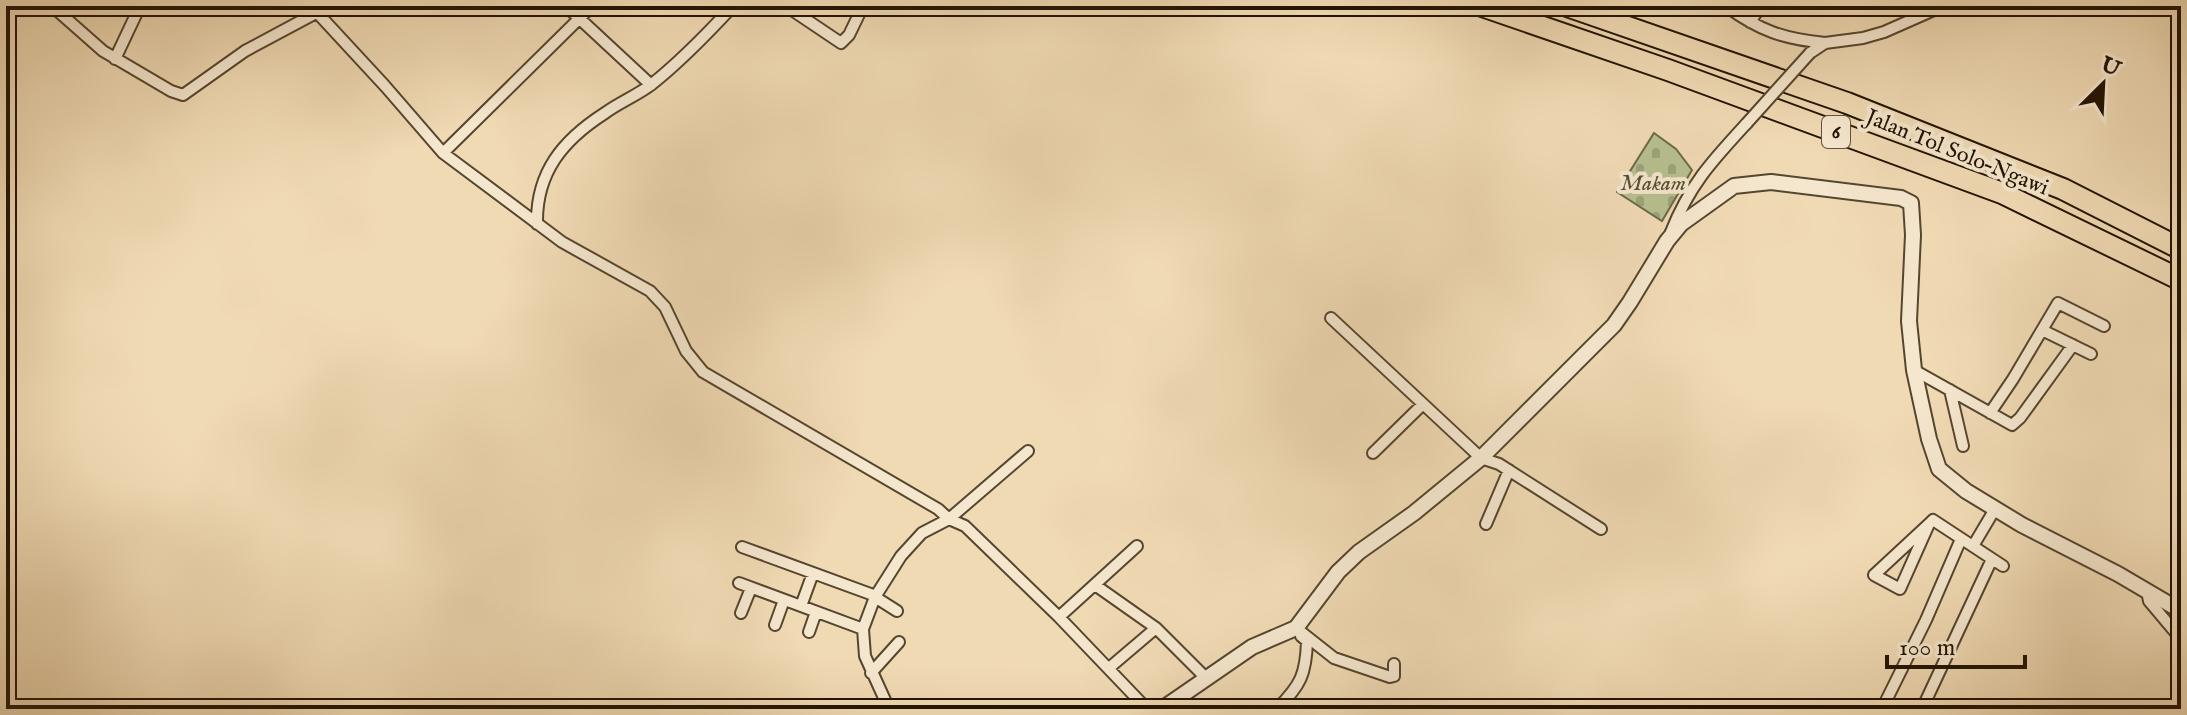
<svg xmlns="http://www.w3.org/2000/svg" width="2187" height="715" font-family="'IM FELL English',serif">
<defs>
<pattern id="cemetery-stones" width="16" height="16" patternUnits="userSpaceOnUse" patternTransform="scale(2)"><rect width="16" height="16" fill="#b7c08f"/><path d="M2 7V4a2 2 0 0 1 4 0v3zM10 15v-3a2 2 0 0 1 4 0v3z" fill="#9da47a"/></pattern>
</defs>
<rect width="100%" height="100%" fill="#f0dab4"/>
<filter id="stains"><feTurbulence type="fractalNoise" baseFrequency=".0025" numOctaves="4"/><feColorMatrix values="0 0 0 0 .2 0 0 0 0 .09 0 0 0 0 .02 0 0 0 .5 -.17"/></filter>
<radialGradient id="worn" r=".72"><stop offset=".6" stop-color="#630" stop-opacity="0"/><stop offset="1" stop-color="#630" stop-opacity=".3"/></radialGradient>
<!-- cemetery -->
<path fill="url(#cemetery-stones)" stroke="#6c6a49" stroke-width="2" d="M1654,133L1676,149L1692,170L1662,221L1617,192Z"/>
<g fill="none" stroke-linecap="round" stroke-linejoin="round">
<defs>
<path id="minor" d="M52,6L103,51L171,91L183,95L245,51L329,6
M311,6L385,86L443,153L562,242L650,291L665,307L686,351L703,372L938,509L949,519L965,526L1059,617L1147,709
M566,6L651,85
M786,6L841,43L849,35L863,6
M1726,6C1760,31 1784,39 1825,43L1810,53
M1806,6L1808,7
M1750,22L1761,6
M1825,43L1863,38L1884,32L1943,6
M115,59L140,6
M443,153L592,6
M537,224C536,172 563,140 605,113C620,102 638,95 652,84C681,61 708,33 733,6
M1671,232C1690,184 1713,160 1747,123
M1331,318L1481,458L1499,464L1601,529
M2042,330L2091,354
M1914,370L2012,425L2020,418L2073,345
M1950,390L1963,446
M1990,413L2013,379L2058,303L2104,326
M1373,453L1422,405
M1486,524L1509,470
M1929,524L1900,589L1874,575L1929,524L1933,520L2003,566
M1973,546L1995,509
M742,547L876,596
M739,583L863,629
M1095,585L1156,628L1205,677
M2147,591L2149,601L2181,639
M875,597L897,611
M801,606L813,573
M741,613L751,588
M1059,617L1137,546
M775,625L784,600
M1296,628L1334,658L1390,677L1394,676V664
M809,632L816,612
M1109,668L1156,628
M871,673L899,642
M889,709L865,656L863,629L875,597L901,556L922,533L949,519L1028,451
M1277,709C1301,685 1306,674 1307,641L1301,636
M1882,709L1926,620L1961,539
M1922,709L1992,559"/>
<path id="tertiary" d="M1162,709L1252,647L1296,628L1338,572L1359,552L1414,513L1481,458L1614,325L1630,302L1667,241L1681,224L1734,186L1771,182L1901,198L1911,203L1913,235L1909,321L1914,370L1929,439L1939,469L1966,491L2022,525L2118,574L2181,611"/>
<path id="motorway" d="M1482,6L1668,70L2002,193L2181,280
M1567,6L1847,103L2063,189L2181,249"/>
</defs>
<!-- minor casing -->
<use href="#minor" stroke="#55462f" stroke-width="14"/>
<!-- tertiary casing -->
<use href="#tertiary" stroke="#55462f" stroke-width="18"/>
<!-- motorway casing -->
<use href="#motorway" stroke="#211403" stroke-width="24"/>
<!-- minor -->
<use href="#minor" stroke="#f5e7ce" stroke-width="10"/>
<!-- tertiary -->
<use href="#tertiary" stroke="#f5e7ce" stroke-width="14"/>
<!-- motorway -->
<use href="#motorway" stroke="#f0dab4" stroke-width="20"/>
<defs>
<path id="minor-bridge" d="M1747,123L1810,53"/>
</defs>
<!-- minor-bridge casing -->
<use href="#minor-bridge" stroke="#55462f" stroke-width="14" stroke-linecap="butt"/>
<!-- minor-bridge -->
<use href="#minor-bridge" stroke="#f5e7ce" stroke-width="10"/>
</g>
<g text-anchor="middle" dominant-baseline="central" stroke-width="8" stroke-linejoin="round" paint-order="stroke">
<!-- shield labels -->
<rect fill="#f5e7ce" stroke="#615340" stroke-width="2" x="1822" y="116" width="28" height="32" rx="6"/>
<g font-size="20" font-weight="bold" fill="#211403">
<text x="1836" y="132">6</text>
</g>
<!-- street labels -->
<g font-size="22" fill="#211403" stroke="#f5e7ce">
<text transform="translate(1957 153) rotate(22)">Jalan Tol Solo–Ngawi</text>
</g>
<!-- park labels -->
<g font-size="22" font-style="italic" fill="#565034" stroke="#f5e7ce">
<text x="1653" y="184">Makam</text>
</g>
</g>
<!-- margin -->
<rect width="2187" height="715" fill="none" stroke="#f0dab4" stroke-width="32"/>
<rect x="8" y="8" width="2171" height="699" fill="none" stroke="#211403" stroke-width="4"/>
<rect x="16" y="16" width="2155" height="683" fill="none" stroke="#211403" stroke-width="2"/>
<!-- north arrow -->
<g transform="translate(2103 84) rotate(24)" stroke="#f5e7ce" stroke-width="6" paint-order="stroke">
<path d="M0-6L14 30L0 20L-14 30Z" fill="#211403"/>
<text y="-12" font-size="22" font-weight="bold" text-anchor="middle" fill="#211403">U</text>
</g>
<!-- scale -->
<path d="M1887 655v12h138v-12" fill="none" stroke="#211403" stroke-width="4"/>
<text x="1899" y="655" font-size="24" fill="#211403" stroke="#f5e7ce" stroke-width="6" paint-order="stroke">100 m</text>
<rect width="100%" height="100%" filter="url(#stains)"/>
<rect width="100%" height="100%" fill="url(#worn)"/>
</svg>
